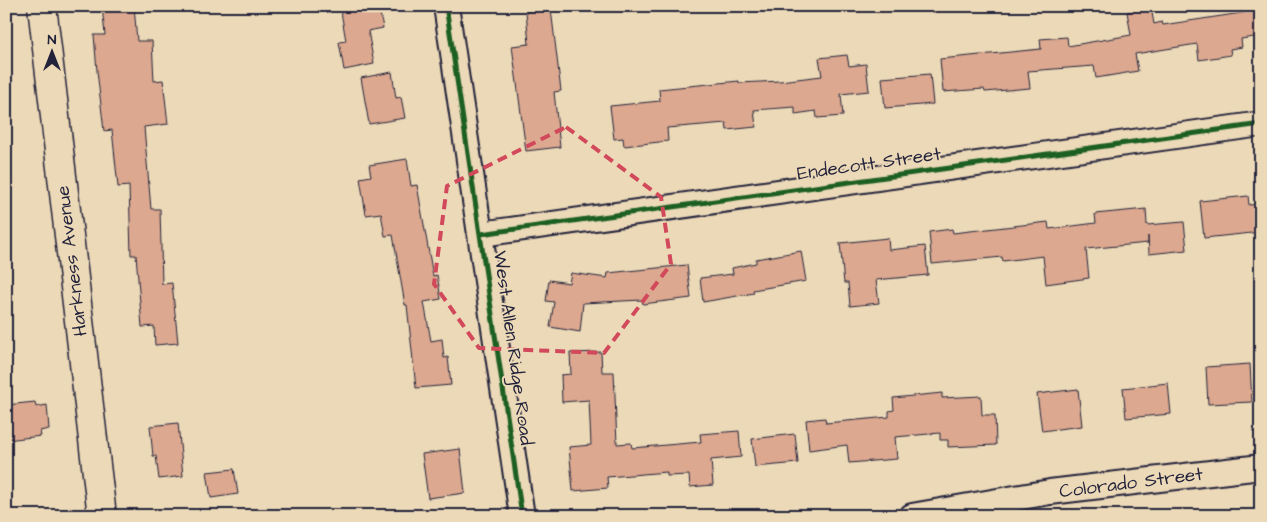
<svg xmlns="http://www.w3.org/2000/svg" width="1267" height="522" font-family="'Architects Daughter',sans-serif">
<rect width="100%" height="100%" fill="#ecd9b7"/>
<filter id="ink" filterUnits="userSpaceOnUse"><feTurbulence type="fractalNoise" baseFrequency=".02" numOctaves="2"/><feDisplacementMap in="SourceGraphic" scale="10" xChannelSelector="R" yChannelSelector="G"/><feConvolveMatrix kernelMatrix="1 2 1 2 8 2 1 2 1" color-interpolation-filters="sRGB"/></filter>
<g filter="url(#ink)">
<!-- building -->
<path fill="#dca88f" stroke="#22223b" d="M102,6H134L137,41H152L154,81L163,80L168,124L144,127L151,209H160L162,284L172,283L178,343L155,345L154,326L142,327L136,255H131L129,186L118,187L112,130L104,131L97,71L94,35H105Z
M340,6L379,8L383,28L368,31L374,64L344,70L339,42L346,41Z
M1151,7L1154,24L1162,22L1163,25L1261,10V36L1241,39L1242,47L1230,49L1231,55L1199,60L1197,44L1135,54L1138,71L1096,78L1094,66L1028,71L1030,88L985,92L984,89L943,92L940,59L1041,49L1040,39L1067,37L1068,46L1131,35L1127,12Z
M551,9L561,91L554,92L560,147L526,151L512,46L529,44L526,12Z
M847,55L849,66L866,64L869,91L841,94L843,116L817,118L816,111L795,114V107L754,110L756,127L727,130L726,123L667,128L668,141L624,146L623,138L614,139L610,106L660,101L659,89L739,81V83L780,81L822,76L819,58Z
M392,72L396,98L401,97L405,118L369,124L361,78Z
M930,74L933,104L885,108L882,78Z
M407,159L411,186L417,185L433,276L437,275L441,299L424,302L431,341L442,339L444,358L448,357L451,385L416,388L407,305H405L393,235L385,236L381,213L366,215L360,178L371,176L369,165Z
M1248,196L1249,205L1261,204V232L1204,238L1200,201Z
M1146,209L1147,225L1184,222L1187,250L1149,254L1148,236V243L1086,249L1089,278L1046,284L1043,256L1003,261L1002,257L932,264L929,232L952,229L953,233L1048,222L1049,229L1096,223L1095,214Z
M888,238L889,250L925,246L928,275L876,280L879,303L850,306L848,283H844L840,243Z
M801,251L806,281L753,290L754,293L703,302L700,278L733,274L732,268L756,263V259Z
M687,265L691,298L643,304L642,300L583,303L580,332L550,327L554,302L546,301L549,280L569,283L571,273L607,278L608,273Z
M601,352L602,372H614L617,444L631,443L632,448L701,442L700,434L739,431L741,457L711,460L713,485L690,487L689,475L667,476V472L607,477L608,488L573,491L569,447L591,445L589,400L562,402L561,375L571,374L570,353Z
M1250,364L1252,402L1208,404L1206,367Z
M1168,383L1171,414L1126,418L1123,388Z
M1078,389L1082,426L1042,431L1037,394Z
M942,393V398L981,396L982,415H995L996,445L948,447V440H940V433L895,437L897,459L849,463L847,445L809,450L806,420L825,418L826,423L889,417V411L894,410L893,398Z
M35,402L36,407L47,405L49,429L40,431L41,436L6,440V405Z
M178,423L183,476L159,479L156,456H153L150,426Z
M795,434L798,463L755,467L752,439Z
M460,449L465,493L428,498L422,454Z
M234,469L238,494L211,498L207,472Z"/>
<g fill="none" stroke-linecap="round" stroke-linejoin="round">
<defs>
<path id="minor" d="M446,6L522,516
M481,234L1261,124
M912,516L1050,492L1261,467"/>
<path id="secondary" d="M42,6L102,516"/>
</defs>
<!-- minor casing -->
<use href="#minor" stroke="#22223b" stroke-width="28"/>
<!-- secondary casing -->
<use href="#secondary" stroke="#22223b" stroke-width="31"/>
<!-- minor -->
<use href="#minor" stroke="#ecd9b7" stroke-width="24"/>
<!-- secondary -->
<use href="#secondary" stroke="#ecd9b7" stroke-width="28"/>
<defs>
<path id="cycleway" d="M446,6L522,516
M481,234L1261,124"/>
</defs>
<!-- cycleway casing -->
<use href="#cycleway" stroke="#ecd9b7" stroke-width="8"/>
<!-- cycleway -->
<use href="#cycleway" stroke="#1b5e20" stroke-width="5"/>
</g>
</g>
<!-- marked area -->
<path fill="none" stroke="#d1495b" stroke-width="4" stroke-dasharray="10 6" stroke-linejoin="round" d="M566,127L661,197L671,264L604,353L479,348L434,284L447,186Z"/>
<g text-anchor="middle" dominant-baseline="central" stroke-width="4" stroke-linejoin="round" paint-order="stroke">
<!-- street labels -->
<g font-size="19" fill="#22223b" stroke="#ecd9b7">
<text transform="translate(869 164) rotate(-8)">Endecott Street</text>
<text transform="translate(72 261) rotate(-97)">Harkness Avenue</text>
<text transform="translate(513 348) rotate(82)">West Allen Ridge Road</text>
<text transform="translate(1131 483) rotate(-7)">Colorado Street</text>
</g>
</g>
<!-- margin -->
<rect width="1267" height="522" fill="none" stroke="#ecd9b7" stroke-width="25"/>
<rect x="12" y="12" width="1242" height="497" fill="none" stroke="#22223b" stroke-width="2" filter="url(#ink)"/>
<!-- north arrow -->
<g transform="translate(52 52)" stroke="#ecd9b7" stroke-width="4" paint-order="stroke">
<path d="M0-4L9 19L0 12L-9 19Z" fill="#22223b"/>
<text y="-8" font-size="14" font-weight="bold" text-anchor="middle" fill="#22223b">N</text>
</g>
</svg>
